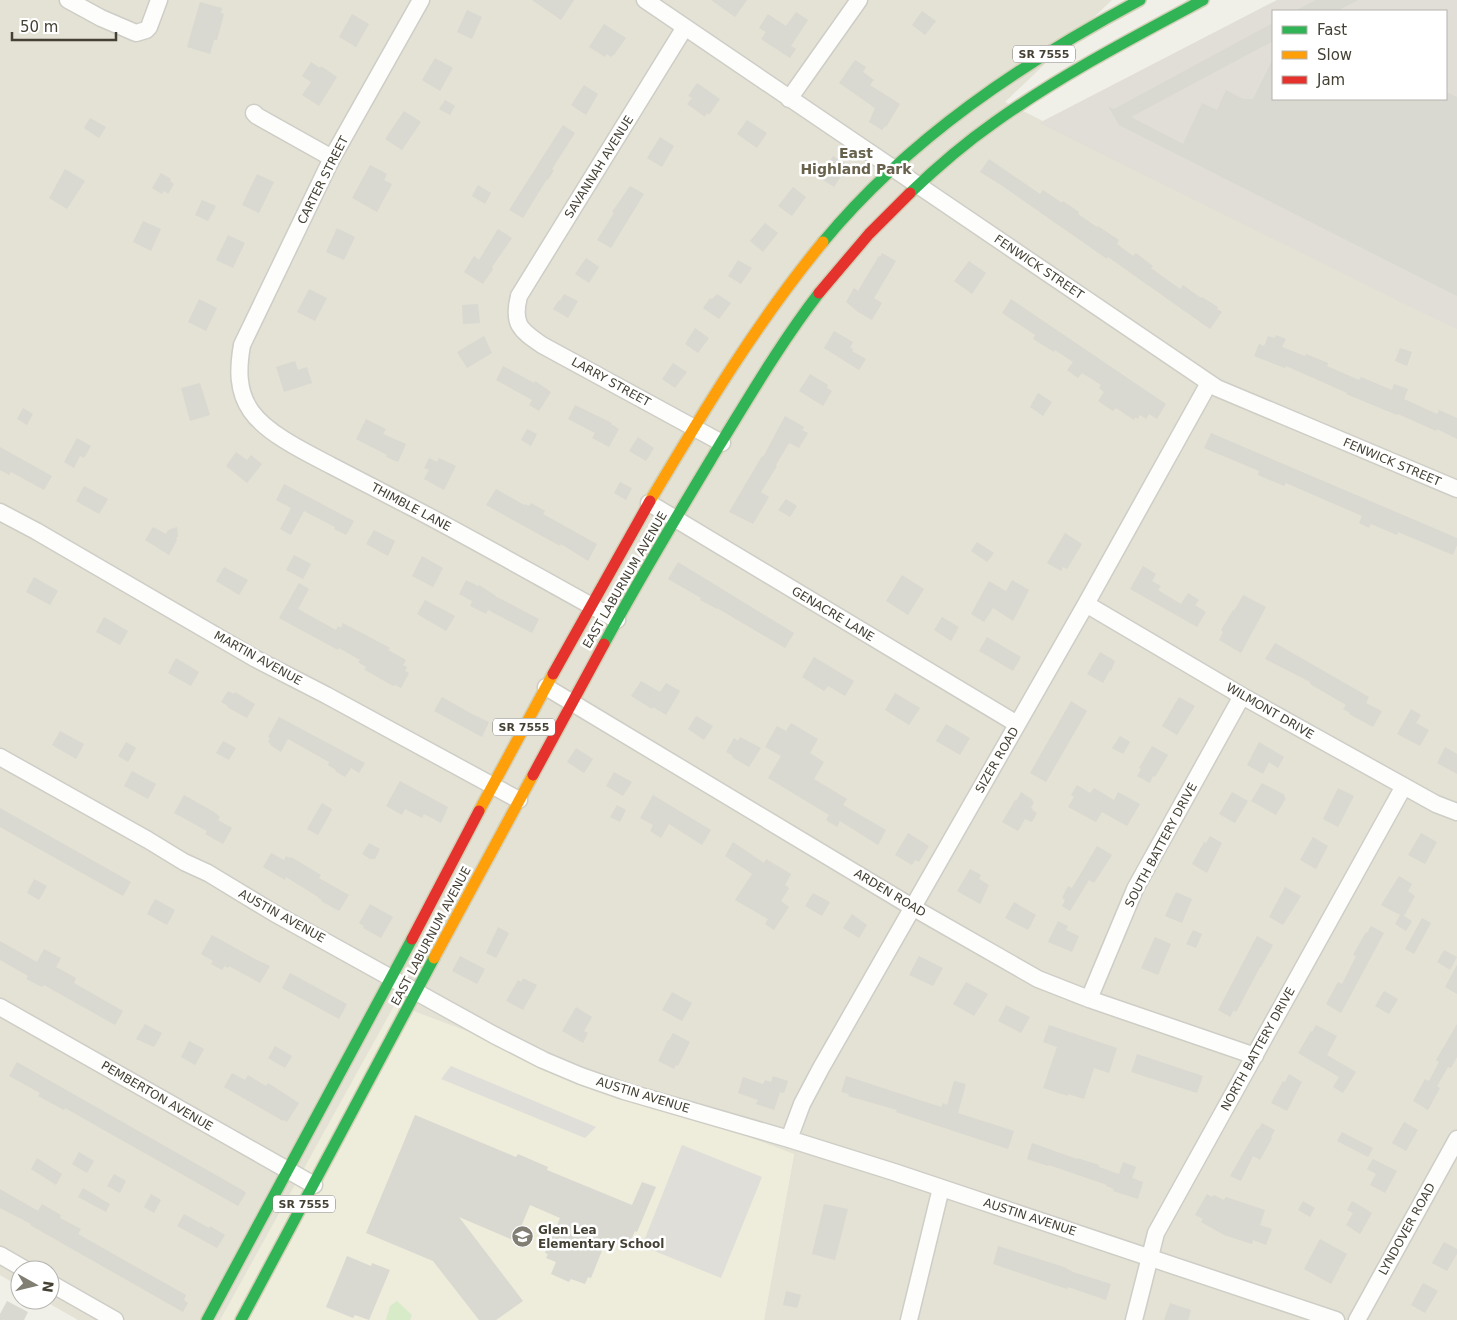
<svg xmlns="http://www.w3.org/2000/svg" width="1457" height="1320" font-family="'DejaVu Sans',sans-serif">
<rect width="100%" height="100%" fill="#f0efe8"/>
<!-- residential -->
<path fill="#e4e2d5" d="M0,0H1112L1005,102L1457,330V1320H764L794,1154L220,1320H78L43,1300H50V1270H20V1287L0,1275Z"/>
<!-- industrial -->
<path fill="#e0ded6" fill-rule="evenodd" d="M1277,0H1457V330L1039,123ZM1273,11H1446V99H1273Z"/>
<!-- education -->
<path fill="#eeecda" d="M395,1004L794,1154L764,1320H220Z"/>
<!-- green -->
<path fill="#d7ebc8" d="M397,1301L412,1315L410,1320H386L390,1306Z"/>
<!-- parking -->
<path fill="#dfded8" d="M451,1066L596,1127L585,1138L441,1079Z
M682,1145L762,1177L721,1278L642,1246Z"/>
<!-- building -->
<path fill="#d9d8d1" d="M532,0H574L561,20Z
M711,0H747L735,17Z
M1316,0H1358L1337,11H1295Z
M200,2L222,8L221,13L224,14L217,40H214L210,54L187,47Z
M467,10L482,17L472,39L457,32Z
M922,11L936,21L925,35L912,25Z
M796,12L808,20L791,46L796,49L790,58L761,39L766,32L759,28L768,14L786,26Z
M352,14L369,24L356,47L339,37Z
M1273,23V41L1131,117L1183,144L1202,103L1217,110L1226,90L1243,99H1253L1273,59V99H1446V92L1457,97V296L1119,125L1108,106L1114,109Z
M604,24L626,38L614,55H613L611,57L607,54L605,57L589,47Z
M435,58L453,68L440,91L422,80Z
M855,60L866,67L863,72L874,80L870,85L900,104L886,127L885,126L882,130L869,122L875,108L839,83Z
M311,62L320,68L321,66L337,77L319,106L302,95L311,82L302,76Z
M697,83L720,99L709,115L707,113L705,117L687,104L692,98L688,96Z
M584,85L598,94L586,115L571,105Z
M445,100L455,106L450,115L439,109Z
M404,111L421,122L402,150L385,139Z
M90,118L106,127L99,138L84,128Z
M747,120L767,133L757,148L737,134Z
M563,125L575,133L552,169L554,170L548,180L547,179L523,218L509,210Z
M660,137L674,146L662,167L647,158Z
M833,156L848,165L834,187L820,178Z
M989,159L1040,194L1043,190L1062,203L1063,201L1079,212L1078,214L1097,227L1098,226L1119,240L1117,244L1133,256L1136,253L1153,266L1151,268L1180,289L1183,285L1201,298L1202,297L1218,307L1217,309L1222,312L1210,329L1108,257L1107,259L1001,185L980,172Z
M370,165L387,174L384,180L392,184L377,212L352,198Z
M65,169L85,181L67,209L49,198Z
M161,173L171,179L170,181L174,184L168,194L164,191L162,194L152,188Z
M257,174L274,182L259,213L242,205Z
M478,185L491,193L485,204L472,196Z
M630,186L644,194L611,248L597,240L614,213L612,212Z
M793,187L806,197L792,216L778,206Z
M202,200L216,206L208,221L195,215Z
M143,221L161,229L151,251L133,242Z
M765,223L778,233L763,252L750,241Z
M337,228L355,237L344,260L326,252Z
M498,229L512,238L492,267L493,269L483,284L464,272L474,256L479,260Z
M228,235L245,243L233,268L216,260Z
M882,253L896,261L874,298L882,303L872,320L858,312L846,302L854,288L858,291L859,289L879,256L880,257Z
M586,258L599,267L589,283L575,274Z
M738,260L752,268L741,284L728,276Z
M969,261L986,273L972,294L954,281Z
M309,289L327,298L315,321L297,312Z
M564,294L578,301L568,318L553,309L559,300L560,301Z
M717,294L731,303L719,319L703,308L710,298L712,299Z
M199,299L217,308L206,331L188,322Z
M1011,299L1166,404L1157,419L1149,414L1146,419L1140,415L1138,419L1135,417L1134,420L1116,408L1113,411L1098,401L1104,392L1099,388L1101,385L1082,373L1078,378L1067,370L1073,362L1055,350L1054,352L1033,339L1035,335L1002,313Z
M478,304L480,323L463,324L462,305Z
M695,328L709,338L698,353L685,344Z
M834,331L853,342L850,348L853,349L852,351L866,359L859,370L824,348Z
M1276,335L1286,339L1282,347L1305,356L1306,354L1328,363L1327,366L1359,380L1361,377L1392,390L1394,384L1408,389L1404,399L1437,414L1439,410L1457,418V439L1437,429L1436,431L1398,414L1397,415L1346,394L1347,393L1286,366L1285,368L1254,356L1259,344L1264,346L1268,336L1275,338Z
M484,336L492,353L467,368L457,352Z
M1400,348L1412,352L1407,366L1395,361Z
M295,361L298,370L307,367L312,383L284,392L276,367Z
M673,363L687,372L675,388L662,379Z
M503,366L534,383L535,381L551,392L539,411L529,405L532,400L496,380Z
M810,374L828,385L827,388L832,391L823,406L799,391Z
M200,383L210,415L190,421L181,388Z
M1038,393L1052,402L1043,416L1030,407Z
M575,405L612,423L611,424L619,429L609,447L592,438L595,433L568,419Z
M23,408L33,414L27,425L17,419Z
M785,416L804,427L802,430L808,433L799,448L789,443L776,465L777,466L761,492L769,497L753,524L729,512L762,456L763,457Z
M366,419L386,429L383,434L406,444L398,462L386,457L387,455L356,439Z
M527,429L537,434L531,446L521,440Z
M1211,433L1457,538V545L1453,555L1398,532L1397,535L1371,524L1369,528L1359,523L1362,516L1286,483L1284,486L1258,475L1259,471L1204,448Z
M638,437L654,448L646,461L629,451Z
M77,438L91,446L84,458L80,456L74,468L64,462Z
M0,447L52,476L44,490L11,472L9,475L0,470Z
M236,452L247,460L251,455L262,464L247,483L226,466Z
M429,458L437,462L439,458L456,466L444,490L424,479L429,470L424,468Z
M620,482L632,488L626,500L614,493Z
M284,484L354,521L346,535L334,529L335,527L304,511L291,535L280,529L291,508L276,500Z
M84,486L108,499L99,514L76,501Z
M496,489L524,505L525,504L529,506L531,503L545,511L543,514L597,544L588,561L561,544L560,546L486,505Z
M786,499L797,506L790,517L778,510Z
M153,527L166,534L168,530L177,527L178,536L176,539L177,540L169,555L145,540Z
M374,530L395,541L388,556L366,544Z
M1065,533L1082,544L1067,569L1063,567L1061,571L1047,563Z
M977,542L994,553L987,562L971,551Z
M294,555L311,564L303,579L286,570Z
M422,556L443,568L433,587L412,576Z
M678,562L794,633L785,648L717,608V609L700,600L701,598L668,579Z
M1143,566L1156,574L1152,581L1161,586L1158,590L1181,604L1188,593L1199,600L1195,605L1206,612L1197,627L1130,589Z
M224,567L248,580L239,595L216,581Z
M902,575L924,589L908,615L886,601Z
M34,577L58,591L50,605L26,592Z
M466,580L478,586L479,585L496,596H495L539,619L532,633L488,610L486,614L470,606L472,601L459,594Z
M1012,580L1029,590L1013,621L993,608L984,622L971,614L989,581L1006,591Z
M299,583L309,589L298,609L336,630L338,626L341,628L343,623L390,648L388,650L406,660L403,665L407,667L405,671L409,673L401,688L395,685L393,686L365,670L366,667L358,662L360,660L339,648L338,650L279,618Z
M1243,595L1266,607L1241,653L1219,640L1223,632L1221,630L1233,610L1234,611Z
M425,600L455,616L446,631L417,614Z
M104,617L128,631L120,645L96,632Z
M942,617L959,627L951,641L934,630Z
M987,637L1021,657L1013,671L979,651Z
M1275,643L1369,697L1366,703L1382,711L1373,727L1349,714L1350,713L1343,709L1346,705L1310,684V682L1265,659Z
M1100,652L1115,661L1111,671L1110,670L1103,683L1087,674Z
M814,657L854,681L845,696L828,686L824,691L802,677Z
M176,658L199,672L191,686L168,673Z
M641,681L660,692L666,683L680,691L666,715L653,707L652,709L631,696Z
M228,691L234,694L235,692L255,704L247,718L227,707L228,706L221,702Z
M895,693L920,708L909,725L885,710Z
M442,697L472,714L489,722L482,737L434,711Z
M1179,697L1195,706L1177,735L1162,726Z
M1071,701L1087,711L1046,782L1030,773Z
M1411,709L1421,715L1416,723L1429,730L1420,746L1397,734Z
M696,716L713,726L704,740L688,729Z
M279,717L365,763L359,773L351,768L345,777L335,771L336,770L328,765L329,762L288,739L281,752L270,745L271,744L268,742L270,738L268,737Z
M791,723L818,739L810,753L824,762L814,779L847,799L843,805L886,830L878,845L840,821L837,827L826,820L829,815L768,778L781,756L765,747L777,726L786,731Z
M946,724L970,738L960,755L936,741Z
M60,731L84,744L76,759L52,745Z
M1120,736L1130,742L1123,754L1112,748Z
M740,737L761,748L749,767L732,757L733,756L726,752L734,738L738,741Z
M223,741L236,748L229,760L216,753Z
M126,742L136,748L128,762L118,756Z
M1259,742L1284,757L1278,768L1269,762L1263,774L1247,765Z
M1152,746L1168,755L1155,777L1153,776L1150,783L1137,776L1141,769L1139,768Z
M1445,747L1457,754V774L1437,763Z
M576,748L593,759L584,773L567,762Z
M132,771L156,784L148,799L124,786Z
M614,772L632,782L623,796L606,786Z
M400,781L448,807L441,823L424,814L422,818L405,809L402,815L386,806Z
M1262,783L1285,795L1284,797L1286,798L1276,815L1251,801Z
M1077,785L1090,793L1094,788L1114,800L1118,792L1140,804L1127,826L1102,812L1096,822L1068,807L1074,797L1071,795Z
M1338,788L1354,796L1338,827L1323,819Z
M1021,792L1033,800L1032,801L1034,802L1031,808L1033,809L1032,810L1037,813L1032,822L1025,819L1018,831L1002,822L1015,800L1016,801Z
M1232,792L1248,801L1235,823L1219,814Z
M184,795L214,812L220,817L218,820L232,828L223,844L205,834L207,831L174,813Z
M653,795L711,830L702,845L669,824L661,838L650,831L653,825L640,818Z
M322,803L332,809V810L318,835L307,829Z
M617,805L626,810L620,822L610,817Z
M0,808L131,882L123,896L0,827Z
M908,833L929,846L919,862L915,860L912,865L895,855Z
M1421,833L1437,842L1425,864L1408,855Z
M1210,836L1222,843L1207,873L1192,864L1204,842L1206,843Z
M1313,837L1328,846L1316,869L1300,860Z
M733,842L764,863L766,859L791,874L785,885L789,888L781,901L789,907L774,930L765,924L768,919L735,900L752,874L725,856Z
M369,843L380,849L375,859H370L362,854Z
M1097,846L1112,855L1094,883L1089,880L1070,911L1062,906L1065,900L1062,898L1068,886L1072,888Z
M271,853L284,860L286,856L290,858L291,857L321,875L319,878L349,895L339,911L321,901L322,900L318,898V897L286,877L285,880L263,867Z
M970,869L981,875L979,879L989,885L980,904L957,891Z
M1399,876L1412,884L1408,891L1415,896L1404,916L1412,921L1406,931L1395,924L1400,915L1381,905Z
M34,879L47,886L39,900L27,893Z
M1285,887L1301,896L1283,925L1269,917Z
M1176,892L1192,899L1182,923L1165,916Z
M813,893L830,902L822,916L805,906Z
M155,899L175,910L167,925L147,914Z
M1014,902L1036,915L1028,930L1005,918Z
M370,904L393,917L381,938L363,928L364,926L359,923Z
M852,914L867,925L859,938L843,928Z
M1422,918L1431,923L1414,954L1405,949Z
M1058,921L1068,926L1066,930L1079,936L1072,952L1048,942Z
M1371,926L1384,933L1341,1013L1326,1004L1338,982L1342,984L1356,956L1353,955L1366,932L1367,933Z
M498,927L509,933L496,958L486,953Z
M1193,930L1202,934L1196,948L1186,944Z
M212,935L255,959L270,966L260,983L229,966L228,968L225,966L222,970L211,964L213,961L201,954Z
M1257,936L1273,945L1261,967H1260L1240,1005L1236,1012L1234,1010L1230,1017L1218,1010Z
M1155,937L1171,944L1158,975L1141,968Z
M0,941L37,962L44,949L61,958L56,967L76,978L74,983L123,1011L115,1025L44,985L42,987L26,979L28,976L0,960Z
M1444,950L1457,957L1450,970L1437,962Z
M460,956L485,969L477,984L452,971Z
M919,956L943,968L933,986L909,975Z
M1457,965V994L1445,987Z
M290,973L347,1004L339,1019L282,988Z
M523,978L537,985L523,1010L506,1001L518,980L521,982Z
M966,982L988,994L974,1016L953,1004Z
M1384,991L1398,999L1389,1014L1375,1006Z
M672,992L692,1003L682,1021L662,1010Z
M1006,1005L1030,1017L1021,1033L998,1021Z
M576,1007L592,1017L584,1031L588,1033L583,1043L562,1031Z
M145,1024L162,1033L154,1047L136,1039Z
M1457,1024V1057L1451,1068L1448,1067L1437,1086L1440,1088L1428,1110L1413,1101L1425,1079L1429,1081L1439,1062L1436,1060Z
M1049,1025L1117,1048L1109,1073L1094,1068L1084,1099L1068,1094V1096L1043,1088L1057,1047L1043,1042Z
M1316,1025L1337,1036L1327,1055L1356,1072L1343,1093L1333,1087L1339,1077L1298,1053L1311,1031L1312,1032Z
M673,1033L690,1042L678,1066L676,1065L674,1069L658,1061L668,1040H669Z
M189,1041L204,1049L195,1065L181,1057Z
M275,1046L292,1056L285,1068L268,1058Z
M1137,1054L1203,1076L1197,1093L1131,1072Z
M17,1062L244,1191L246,1193L238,1206L65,1108L64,1110L38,1096L40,1093L9,1076Z
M232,1073L245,1080L248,1075L266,1086L268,1083L299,1103L287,1122L284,1120L283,1121L224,1087Z
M1289,1074L1302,1082L1287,1111L1271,1103L1283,1081L1285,1082Z
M773,1076L788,1081L784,1093L780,1092L774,1110L756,1104L758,1100L738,1093L743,1077L763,1084L765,1080L771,1082Z
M846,1076L941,1107L943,1103L947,1105L954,1081L966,1084L958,1113L1014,1131L1008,1149L896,1112L897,1110L848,1096L849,1094L841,1092Z
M415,1115L516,1157L518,1154L548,1167L547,1170L632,1205L642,1182L656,1187L637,1232L635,1231L628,1246L607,1238L591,1278L588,1277L585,1284L571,1279L569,1282L551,1274L556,1262L546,1258L548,1254L545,1253L560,1218L530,1205L515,1241L459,1217L523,1301L496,1320H479L433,1261L366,1233Z
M1404,1122L1418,1130L1406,1151L1392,1143Z
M1262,1123L1275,1130L1271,1137L1272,1138L1260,1160L1253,1156L1241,1181L1230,1176L1257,1129L1258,1130Z
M1342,1132L1373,1148L1368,1157L1337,1141Z
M1032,1143L1077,1159V1158L1099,1165V1167L1119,1174L1123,1162L1136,1167L1132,1178L1143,1182L1138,1199L1113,1191L1114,1189L1106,1186L1107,1185L1049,1165L1048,1166L1027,1159Z
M79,1152L94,1161L87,1173L72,1164Z
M37,1158L62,1174L56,1185L31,1169Z
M1373,1159L1397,1171L1385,1193L1370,1185L1376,1174L1367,1169Z
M114,1174L126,1181L120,1193L107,1186Z
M83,1188L110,1204L106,1212L78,1197Z
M0,1189L38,1211L42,1204L61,1215L60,1218L81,1229L78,1234L186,1295L184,1300L188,1303L183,1312L30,1225L31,1224L0,1208Z
M151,1194L161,1200L154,1213L144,1207Z
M1207,1194L1212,1197L1214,1195L1224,1200L1226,1197L1265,1210L1260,1225L1272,1229L1266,1245L1253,1240L1252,1244L1224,1235L1201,1222L1203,1219L1195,1215Z
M1303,1201L1315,1208L1310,1217L1298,1210Z
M1352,1201L1372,1213L1360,1234L1346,1225L1353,1213L1347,1210Z
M824,1204L848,1209L835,1260L812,1254Z
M184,1214L209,1228L210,1226L225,1235L217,1248L177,1226Z
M1320,1239L1347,1254L1331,1284L1304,1269Z
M1444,1242L1457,1249V1254L1447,1271L1432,1263Z
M998,1246L1064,1267L1073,1272L1111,1284L1106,1300L1068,1287L1067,1289L993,1264Z
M347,1256L371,1266L372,1263L390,1270L369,1320L355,1315L353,1318L326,1307Z
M1423,1283L1438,1291L1425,1313L1411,1305Z
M786,1291L801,1295L797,1308L783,1305Z
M7,1301L28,1312L24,1320H0V1314Z
M1170,1303L1191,1310L1188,1320H1164Z"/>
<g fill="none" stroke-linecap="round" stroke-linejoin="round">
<defs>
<path id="street" d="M68,0L101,18L136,33L146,30L149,27L159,0
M421,0L332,158L242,345C238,368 237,391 251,411C267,434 307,453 332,466C359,480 386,494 413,508C482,544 549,583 617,620
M645,0L1217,388L1457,489
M685,27L519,296C512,324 520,330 542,345L722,443
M789,99L859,0
M254,113L257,116L332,158
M649,503L1017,724
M0,512L36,531L256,659L326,695L519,800
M1086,604L1242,696L1436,804L1457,812
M546,687L912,907L1038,979L1089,999L1255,1056
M0,757L148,840L184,862L208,873L274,913L438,1004L494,1035L543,1060L581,1076L624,1091L789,1139L894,1172L1336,1320
M1089,999L1135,889L1242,696
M0,1007L314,1185
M789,1139L802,1104L821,1068L1086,604L1209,383
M0,1255L26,1270
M50,1283L115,1320
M909,1320L941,1188
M1134,1320L1156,1233L1404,786
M1357,1320L1457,1139"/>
<path id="fast" d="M910,193C937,167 965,143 995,122C1061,75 1132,38 1203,0
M823,242C909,138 1022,63 1140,0
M604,644C640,577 680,511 719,446C751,394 782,341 819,293
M207,1320L412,939
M241,1320L434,958"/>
<path id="slow" d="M650,501C703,412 757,322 823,242
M479,811L553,674
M434,958L533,775"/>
<path id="jam" d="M819,293L869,234L910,193
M553,674L650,501
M533,775L604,644
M412,939L479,811"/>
</defs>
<!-- street casing -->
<use href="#street" stroke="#cecdc6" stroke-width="19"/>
<!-- fast casing -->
<use href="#fast" stroke="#d2cfb6" stroke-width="14"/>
<!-- slow casing -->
<use href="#slow" stroke="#d2cfb6" stroke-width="14"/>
<!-- jam casing -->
<use href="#jam" stroke="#d2cfb6" stroke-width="14"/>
<!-- street -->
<use href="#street" stroke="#fdfdfc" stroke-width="16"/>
<!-- fast -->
<use href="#fast" stroke="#30b455" stroke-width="11"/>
<!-- slow -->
<use href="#slow" stroke="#ff9f0a" stroke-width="11"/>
<!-- jam -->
<use href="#jam" stroke="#e5322d" stroke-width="11"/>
</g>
<!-- icons -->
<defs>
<symbol id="school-disc" viewBox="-11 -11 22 22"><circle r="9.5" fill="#817f74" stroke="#fff"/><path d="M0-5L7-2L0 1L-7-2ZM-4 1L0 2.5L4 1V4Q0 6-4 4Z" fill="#fff"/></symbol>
</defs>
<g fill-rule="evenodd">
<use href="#school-disc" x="510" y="1224" width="25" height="25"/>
</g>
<g text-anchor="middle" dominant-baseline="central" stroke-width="5" stroke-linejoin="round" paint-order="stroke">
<!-- shield labels -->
<g fill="#fff" stroke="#7d7b72" stroke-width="1">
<rect x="1013" y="45.5" width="62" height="17" rx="4"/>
<rect x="493" y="718.5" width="62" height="17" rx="4"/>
<rect x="273" y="1195.5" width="62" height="17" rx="4"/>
</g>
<g font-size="11" font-weight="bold" fill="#454235">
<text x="1044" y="54">SR 7555</text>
<text x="524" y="727">SR 7555</text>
<text x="304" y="1204">SR 7555</text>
</g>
<!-- street labels -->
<g font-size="12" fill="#454235" stroke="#fff">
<text transform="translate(599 167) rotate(-58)">SAVANNAH AVENUE</text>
<text transform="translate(323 180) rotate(-63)">CARTER STREET</text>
<text transform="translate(1039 267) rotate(34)">FENWICK STREET</text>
<text transform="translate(611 382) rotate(29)">LARRY STREET</text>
<text transform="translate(1392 462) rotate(23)">FENWICK STREET</text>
<text transform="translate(411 507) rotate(28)">THIMBLE LANE</text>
<text transform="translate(625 580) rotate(-60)">EAST LABURNUM AVENUE</text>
<text transform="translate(833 614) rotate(31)">GENACRE LANE</text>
<text transform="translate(258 658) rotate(29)">MARTIN AVENUE</text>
<text transform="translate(1270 711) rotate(30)">WILMONT DRIVE</text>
<text transform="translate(997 760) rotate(-60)">SIZER ROAD</text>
<text transform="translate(1161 845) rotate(-62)">SOUTH BATTERY DRIVE</text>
<text transform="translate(890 893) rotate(31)">ARDEN ROAD</text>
<text transform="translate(282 916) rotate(29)">AUSTIN AVENUE</text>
<text transform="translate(431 936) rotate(-62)">EAST LABURNUM AVENUE</text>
<text transform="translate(1258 1049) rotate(-61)">NORTH BATTERY DRIVE</text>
<text transform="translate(643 1095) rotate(17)">AUSTIN AVENUE</text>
<text transform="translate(157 1096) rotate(30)">PEMBERTON AVENUE</text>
<text transform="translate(1030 1217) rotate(18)">AUSTIN AVENUE</text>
<text transform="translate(1407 1229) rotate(-61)">LYNDOVER ROAD</text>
</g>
<!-- poi labels -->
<g font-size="12" font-weight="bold" fill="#454235" stroke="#fff" text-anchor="start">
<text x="538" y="1230">Glen Lea<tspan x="538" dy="14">Elementary School</tspan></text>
</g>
<!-- neighbourhood labels -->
<g font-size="14" font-weight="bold" fill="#68624c" stroke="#fff">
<text x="856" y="153">East<tspan x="856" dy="16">Highland Park</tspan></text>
</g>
</g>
<!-- legend -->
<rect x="1272" y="10" width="175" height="90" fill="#ffffff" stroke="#b5b3ae"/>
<rect x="1282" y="26" width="25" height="8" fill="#30b455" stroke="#b5b3ae"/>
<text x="1317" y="35" font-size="15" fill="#454235">Fast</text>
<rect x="1282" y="51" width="25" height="8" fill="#ff9f0a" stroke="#b5b3ae"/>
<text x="1317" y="60" font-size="15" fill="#454235">Slow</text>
<rect x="1282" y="76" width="25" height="8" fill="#e5322d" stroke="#b5b3ae"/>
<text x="1317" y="85" font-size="15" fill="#454235">Jam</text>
<!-- north arrow -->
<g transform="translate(35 1285) rotate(98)"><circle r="24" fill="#ffffff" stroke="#b5b3ae"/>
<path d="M0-4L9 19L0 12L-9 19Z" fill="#817f74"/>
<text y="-8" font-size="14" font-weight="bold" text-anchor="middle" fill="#454235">N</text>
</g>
<!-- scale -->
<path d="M12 32v8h104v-8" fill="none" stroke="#454235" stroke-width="2.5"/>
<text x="20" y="32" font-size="15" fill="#454235" stroke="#ffffff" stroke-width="4" paint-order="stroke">50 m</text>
</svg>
